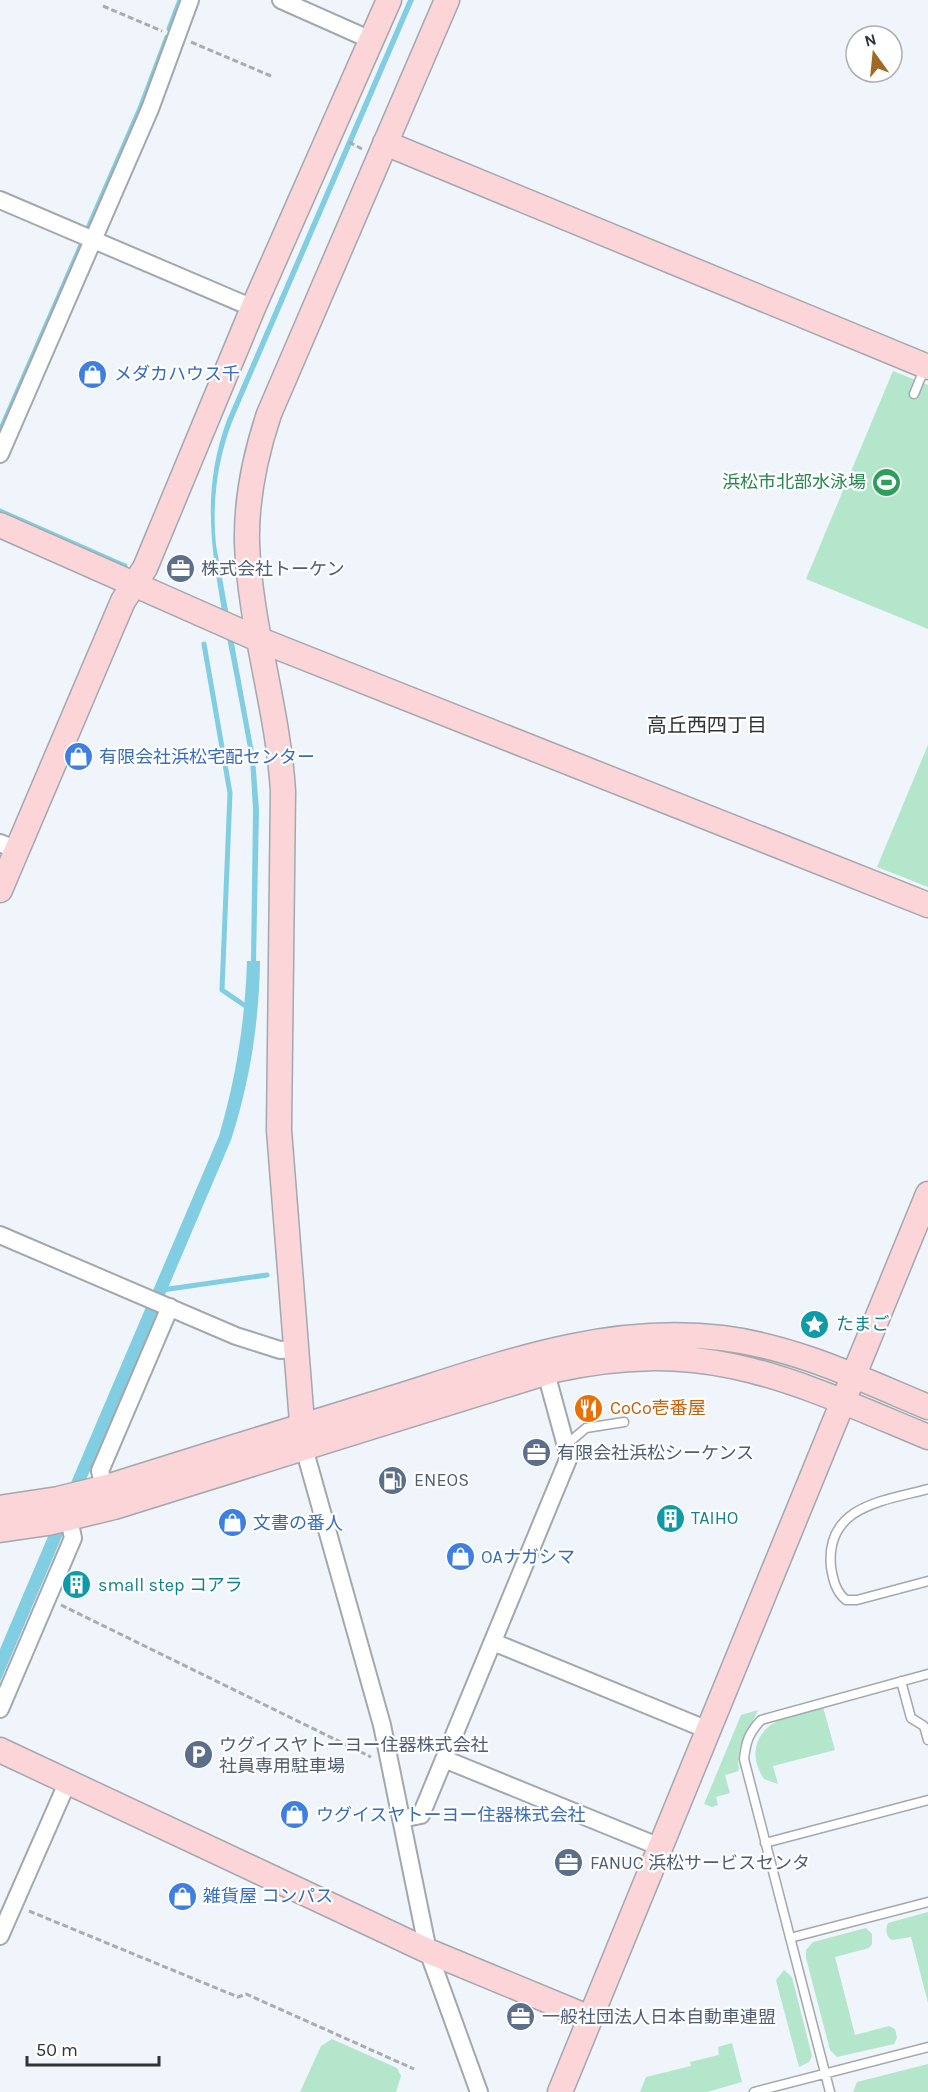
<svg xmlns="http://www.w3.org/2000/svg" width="928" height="2092" font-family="Karla,'Noto Sans JP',sans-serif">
<rect width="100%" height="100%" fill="#eff5fa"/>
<!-- green -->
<path fill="#b3e6ca" d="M893,371L928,385V629L806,579Z
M928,745V887L877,867Z
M823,1707L835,1750L773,1766L778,1784L764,1779C758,1770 754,1759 756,1748C762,1717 798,1715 823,1707Z
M758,1710C749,1732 735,1744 739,1771L725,1775L730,1793L716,1797L718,1805L712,1807L704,1804L741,1715Z
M928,1912V2003L911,1937L892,1940C886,1937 885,1929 888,1923Z
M866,1928L872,1934V1944L869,1948L835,1957L855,2035L889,2026L895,2029L897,2038L894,2044L837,2057L830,2050L806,1958V1950L813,1942Z
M784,1970L792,1977L812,2056L809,2062L799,2067L776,1980Z
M332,2039L397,2068L401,2076L396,2092H300L321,2046Z
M732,2043L742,2082L707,2092H640L646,2077L691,2066L690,2062L719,2055L718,2047Z
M928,2064V2092H853L857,2082Z"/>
<!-- water -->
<path fill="#81cde2" d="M408,0H414L232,422C217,462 212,502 216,545L255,758L259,810L256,961H260C259,1023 250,1081 231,1140L0,1682V1649L219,1136C236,1078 245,1022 247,961H251L253,809L250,759C242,715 234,672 225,628C212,553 200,494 227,420Z"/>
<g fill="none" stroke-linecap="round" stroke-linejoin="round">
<!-- stream -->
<path stroke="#81cde2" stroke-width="5" d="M169,29L180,0
M88,228L141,106L167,37
M0,431L81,245
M0,511L125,566
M204,644L230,793L222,990L250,1009
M162,1290L267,1275"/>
<defs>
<path id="lane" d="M914,394L925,367
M573,1439L586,1428L624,1422
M928,1489C883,1501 825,1506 831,1567C833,1580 836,1592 846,1600H857L928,1581
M901,1681L911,1718L924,1726L928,1740
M765,1843L928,1800
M790,1938L928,1902
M754,2092L928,2047
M830,2092L744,1759C746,1741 749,1733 761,1720L928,1674"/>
<path id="street" d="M281,0L371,40
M0,200L253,308
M0,454L150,109L190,0
M0,843L17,850
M0,1235L236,1336L280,1350L296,1349
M304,1448L382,1725L428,1951L479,2092
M104,1487L100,1471L170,1307
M493,1642L708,1730
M0,1709L73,1538L69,1519
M444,1759L660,1847
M401,1819L421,1815L569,1457L546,1373
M0,1936L68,1781"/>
<path id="secondary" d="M385,143L928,367
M0,525L260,640L928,905
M0,890L123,601L145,568L253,308L389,0
M304,1448L279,1130L283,791C278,708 250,627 247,543C246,499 255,456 269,414L447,0
M0,1508L58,1499L107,1487C201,1457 296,1428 390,1399C499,1365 605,1324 722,1338C795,1347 861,1379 928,1407
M0,1530L48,1523L114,1507L554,1370C707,1336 791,1380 928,1437
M0,1750L428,1951L590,2018
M560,2092L928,1194"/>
</defs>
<!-- lane casing -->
<use href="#lane" stroke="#a2a8ad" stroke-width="11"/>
<!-- street casing -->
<use href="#street" stroke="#a2a8ad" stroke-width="20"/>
<!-- secondary casing -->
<use href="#secondary" stroke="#a2a8ad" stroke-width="27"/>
<!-- path -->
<path stroke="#a8adb1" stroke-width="3" stroke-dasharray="6 3" stroke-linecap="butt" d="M103,6L162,31
M191,42L271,76
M349,142L362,149
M61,1605L371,1757
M29,1911L238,1997L246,1994L414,2069"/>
<!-- lane -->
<use href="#lane" stroke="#fff" stroke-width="8"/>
<!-- street -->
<use href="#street" stroke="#fff" stroke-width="16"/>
<!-- secondary -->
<use href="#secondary" stroke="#fbd5d7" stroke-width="24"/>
</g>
<!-- icons -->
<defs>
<symbol id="shop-disc" viewBox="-11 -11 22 22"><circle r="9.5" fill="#3f7fe0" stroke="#fff"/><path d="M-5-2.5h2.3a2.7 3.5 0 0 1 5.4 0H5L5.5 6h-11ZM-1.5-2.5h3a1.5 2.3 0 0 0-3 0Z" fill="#fff"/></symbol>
<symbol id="stadium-disc" viewBox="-11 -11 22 22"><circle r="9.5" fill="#2e9e5b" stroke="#fff"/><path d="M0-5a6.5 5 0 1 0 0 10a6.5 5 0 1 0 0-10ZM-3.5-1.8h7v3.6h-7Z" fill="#fff"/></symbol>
<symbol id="office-disc" viewBox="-11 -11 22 22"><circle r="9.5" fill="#5c6f8a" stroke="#fff"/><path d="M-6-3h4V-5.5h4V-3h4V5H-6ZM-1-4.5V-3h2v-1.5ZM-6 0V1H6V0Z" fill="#fff"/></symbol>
<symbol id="sight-disc" viewBox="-11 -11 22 22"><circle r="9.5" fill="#0f9aa8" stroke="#fff"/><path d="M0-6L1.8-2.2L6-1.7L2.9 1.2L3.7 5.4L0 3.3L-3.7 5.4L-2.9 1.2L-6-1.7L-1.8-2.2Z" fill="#fff"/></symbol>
<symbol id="restaurant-disc" viewBox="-11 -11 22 22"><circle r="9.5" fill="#e8710a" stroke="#fff"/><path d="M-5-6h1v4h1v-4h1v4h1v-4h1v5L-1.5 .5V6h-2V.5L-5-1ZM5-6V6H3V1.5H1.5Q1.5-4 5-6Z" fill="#fff"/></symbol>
<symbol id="fuel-disc" viewBox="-11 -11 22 22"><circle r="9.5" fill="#5c6f8a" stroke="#fff"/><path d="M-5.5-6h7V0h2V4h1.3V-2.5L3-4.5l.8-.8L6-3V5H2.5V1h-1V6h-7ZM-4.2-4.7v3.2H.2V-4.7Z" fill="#fff"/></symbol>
<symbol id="building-disc" viewBox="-11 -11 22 22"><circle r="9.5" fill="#0f9aa8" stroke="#fff"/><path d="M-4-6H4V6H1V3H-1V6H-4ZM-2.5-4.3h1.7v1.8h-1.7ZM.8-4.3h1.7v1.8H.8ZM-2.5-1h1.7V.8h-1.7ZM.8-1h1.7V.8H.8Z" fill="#fff"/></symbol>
<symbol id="parking-disc" viewBox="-11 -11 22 22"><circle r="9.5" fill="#5c6f8a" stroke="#fff"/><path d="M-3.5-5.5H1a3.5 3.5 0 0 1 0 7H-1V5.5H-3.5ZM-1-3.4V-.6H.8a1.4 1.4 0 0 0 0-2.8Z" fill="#fff"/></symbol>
</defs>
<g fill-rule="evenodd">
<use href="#shop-disc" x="76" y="358" width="33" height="33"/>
<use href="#stadium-disc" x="870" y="466" width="33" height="33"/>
<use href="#office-disc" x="164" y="552" width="33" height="33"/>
<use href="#shop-disc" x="62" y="740" width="33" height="33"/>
<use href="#sight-disc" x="798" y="1308" width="33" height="33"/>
<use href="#restaurant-disc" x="572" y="1392" width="33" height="33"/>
<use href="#office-disc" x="520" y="1436" width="33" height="33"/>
<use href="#fuel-disc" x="376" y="1464" width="33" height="33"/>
<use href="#building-disc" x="654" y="1502" width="33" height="33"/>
<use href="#shop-disc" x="216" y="1506" width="33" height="33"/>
<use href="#shop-disc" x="444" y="1540" width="33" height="33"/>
<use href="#building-disc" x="60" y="1568" width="33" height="33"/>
<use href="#parking-disc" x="182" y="1738" width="33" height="33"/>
<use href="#shop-disc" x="278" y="1798" width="33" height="33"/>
<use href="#office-disc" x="552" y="1846" width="33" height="33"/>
<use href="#shop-disc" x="166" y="1880" width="33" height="33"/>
<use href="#office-disc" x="504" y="2000" width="33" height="33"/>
</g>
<g text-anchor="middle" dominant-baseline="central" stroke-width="4.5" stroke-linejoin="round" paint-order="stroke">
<!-- shop labels -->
<g font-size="18" fill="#366cbe" stroke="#fff" text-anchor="start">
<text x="114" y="374">メダカハウス千</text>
<text x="99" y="757">有限会社浜松宅配センター</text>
<text x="253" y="1523">文書の番人</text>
<text x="481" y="1557">OAナガシマ</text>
<text x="316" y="1815">ウグイスヤトーヨー住器株式会社</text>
<text x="203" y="1896">雑貨屋 コンパス</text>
</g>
<!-- leisure labels -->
<g font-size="18" fill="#27864d" stroke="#fff" text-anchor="end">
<text x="866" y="482">浜松市北部水泳場</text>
</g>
<!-- service labels -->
<g font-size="18" fill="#4e5e75" stroke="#fff" text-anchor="start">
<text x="201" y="569">株式会社トーケン</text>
<text x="557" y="1453">有限会社浜松シーケンス</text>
<text x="414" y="1480">ENEOS</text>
<text x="219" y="1745">ウグイスヤトーヨー住器株式会社<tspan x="219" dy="21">社員専用駐車場</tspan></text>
<text x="590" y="1863">FANUC 浜松サービスセンタ</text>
<text x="542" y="2017">一般社団法人日本自動車連盟</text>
</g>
<!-- culture labels -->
<g font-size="18" fill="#0d838f" stroke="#fff" text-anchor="start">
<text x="836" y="1324">たまご</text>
<text x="691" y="1518">TAIHO</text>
<text x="98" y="1585">small step コアラ</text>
</g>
<!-- food labels -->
<g font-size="18" fill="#c56008" stroke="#fff" text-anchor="start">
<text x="610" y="1408">CoCo壱番屋</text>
</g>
<!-- neighbourhood labels -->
<g font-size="20" fill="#313436" stroke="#fff">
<text x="707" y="725">高丘西四丁目</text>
</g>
</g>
<!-- north arrow -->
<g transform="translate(874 54) rotate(345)"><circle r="28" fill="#ffffff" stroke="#adaeaf" stroke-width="1.5"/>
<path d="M0-4.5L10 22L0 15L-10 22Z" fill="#a16925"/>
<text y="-9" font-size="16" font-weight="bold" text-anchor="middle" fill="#313436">N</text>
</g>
<!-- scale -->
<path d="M27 2056v9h132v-9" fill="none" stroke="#313436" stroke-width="3"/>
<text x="36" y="2056" font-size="18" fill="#313436" stroke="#ffffff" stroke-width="4.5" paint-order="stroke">50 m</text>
</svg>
